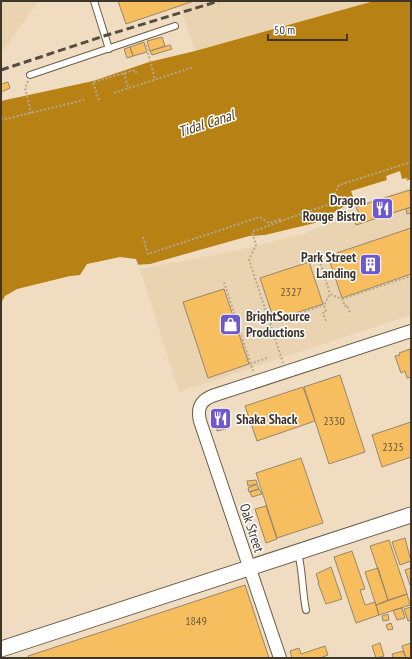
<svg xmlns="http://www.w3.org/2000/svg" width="412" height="659" font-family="'PT Sans Narrow',sans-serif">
<rect width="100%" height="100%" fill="#f0ddc1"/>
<!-- built -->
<path fill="#ead3b0" d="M1,1H39L1,53Z
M194,1H374L195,51L180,6Z
M411,187V315L179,392L140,269L230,252L304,234L331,222L353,207Z"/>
<!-- water -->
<path fill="#b78113" d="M374,1H411V179L354,201L315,223L265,235L249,236L150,264L134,265L1,313V101L93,81L149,62L195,51Z"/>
<!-- pier -->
<path fill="#f0ddc1" d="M400,171L402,179L406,178L407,182L355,203L351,191L387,180L386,176Z
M120,257L136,259L139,267L92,286L1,315V303L5,296L17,289L70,276L80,275L87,264Z"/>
<!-- building -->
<path fill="#f7be60" stroke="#97866c" d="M118,1H194L126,24Z
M162,37L165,46L150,51L147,41Z
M144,42L147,52L133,56L130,47Z
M170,45L172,49L152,55L150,51Z
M130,47L133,56L127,58L124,49Z
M8,82L10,88L1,92V84Z
M410,190L411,207L356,225L353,215L359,213L356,207Z
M411,207V213L407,214L406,209Z
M411,228V274L342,298L328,256Z
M309,262L323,304L274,320L260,278Z
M224,289L249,364L208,378L183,302Z
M410,349L411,377L407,378L405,371L401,373L395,356L400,355L399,353Z
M340,375L365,452L329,464L304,387Z
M303,387L315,421L257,441L245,406Z
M224,412L229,428L217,431L213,416Z
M411,422V457L382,467L372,435Z
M301,458L323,523L277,538L256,473Z
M256,480L257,484L248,486L247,481Z
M257,484L259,489L249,492L248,488Z
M259,489L262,494L252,497L250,492Z
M266,506L277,539L266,543L255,509Z
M405,538L411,561L400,565L392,542Z
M389,540L407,594L388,600L370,546Z
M352,551L365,589L360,590L365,605L375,602L379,615L356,623L334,557Z
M331,567L342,599L326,604L318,583H319L316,574Z
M378,568L388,600L376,605L365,572Z
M411,568V588L405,570Z
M245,585L269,658H29L28,656Z
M407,594L410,605L379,615L376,605Z
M411,607V620L408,621L404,609Z
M402,608L405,618L397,620L393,610Z
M388,614L389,620L383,621L382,616Z
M391,623L393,629L388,630L386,625Z
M380,643L384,656L376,658L372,646Z
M411,643V658H406L402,646Z
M325,646L328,655L320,658H292L290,651L299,648L301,654Z
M403,651L406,658H393L392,654Z"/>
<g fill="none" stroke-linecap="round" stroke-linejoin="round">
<defs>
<path id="service" d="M94,1L109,49
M30,75L175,26
M298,553C303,572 302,591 306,610"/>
<path id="minor" d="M280,658L200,421C197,409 200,401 212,396L411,331"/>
<path id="tertiary" d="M1,649L411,515"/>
</defs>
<!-- service casing -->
<use href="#service" stroke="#6c5c43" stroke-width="8"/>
<!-- minor casing -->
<use href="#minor" stroke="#6c5c43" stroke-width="14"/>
<!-- tertiary casing -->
<use href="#tertiary" stroke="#6c5c43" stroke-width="17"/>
<!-- path -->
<path stroke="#b7a891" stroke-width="2" stroke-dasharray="2 2" stroke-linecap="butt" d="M146,45L155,80
M124,73L128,88
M28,81L25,88L31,113
M114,93L194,67
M99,100L93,82L135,70L137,74
M1,120L84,100
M406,179L411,178
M281,221L252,232L256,245L249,260L283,363
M143,237L148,254L260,217L269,223L281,219V221L330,204L339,185L411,162
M317,252L330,294
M224,282L253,371
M342,299L411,276
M326,321L323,313L326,312L324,305L330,294L342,299L345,306L347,305L350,313
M270,323L324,305
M250,364L267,358"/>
<!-- service -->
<use href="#service" stroke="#fff" stroke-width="6"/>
<!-- minor -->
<use href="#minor" stroke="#fff" stroke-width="12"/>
<!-- tertiary -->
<use href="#tertiary" stroke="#fff" stroke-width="15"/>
<!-- rail -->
<path stroke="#564c3f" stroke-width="3" stroke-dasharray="8 4" stroke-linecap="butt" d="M1,70L104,36L219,1"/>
</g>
<!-- icons -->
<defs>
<symbol id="restaurant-square" viewBox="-11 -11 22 22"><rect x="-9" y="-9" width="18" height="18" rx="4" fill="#6f57d0" stroke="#fff"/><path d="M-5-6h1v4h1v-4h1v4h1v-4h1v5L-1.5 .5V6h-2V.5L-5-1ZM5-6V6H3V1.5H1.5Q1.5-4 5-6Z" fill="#fff"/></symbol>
<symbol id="building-square" viewBox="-11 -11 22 22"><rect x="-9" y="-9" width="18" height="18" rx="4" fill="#6f57d0" stroke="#fff"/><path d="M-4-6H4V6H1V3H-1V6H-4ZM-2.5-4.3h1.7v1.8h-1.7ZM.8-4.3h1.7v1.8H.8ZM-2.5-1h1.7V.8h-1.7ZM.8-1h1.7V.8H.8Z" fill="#fff"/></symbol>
<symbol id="shop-square" viewBox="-11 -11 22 22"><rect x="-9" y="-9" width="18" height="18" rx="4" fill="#6f57d0" stroke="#fff"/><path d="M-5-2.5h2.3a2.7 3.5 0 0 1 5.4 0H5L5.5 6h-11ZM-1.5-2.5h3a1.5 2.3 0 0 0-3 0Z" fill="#fff"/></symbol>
</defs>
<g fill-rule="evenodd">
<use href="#restaurant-square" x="370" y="196" width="25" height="25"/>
<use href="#building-square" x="358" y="252" width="25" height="25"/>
<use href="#shop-square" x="218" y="312" width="25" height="25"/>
<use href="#restaurant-square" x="208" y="406" width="25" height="25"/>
</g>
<g text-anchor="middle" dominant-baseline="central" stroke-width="3" stroke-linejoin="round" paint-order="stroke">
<!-- number labels -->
<g font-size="12" fill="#6c5838">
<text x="291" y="291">2327</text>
<text x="334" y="420">2330</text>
<text x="393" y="446">2325</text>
<text x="196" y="620">1849</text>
</g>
<!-- poi labels -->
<g font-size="14" font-weight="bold" fill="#3e362b" stroke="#fff" text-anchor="end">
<text x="366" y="200">Dragon<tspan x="366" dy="16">Rouge Bistro</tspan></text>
<text x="356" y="257">Park Street<tspan x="356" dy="16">Landing</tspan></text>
<text x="246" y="316" text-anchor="start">BrightSource<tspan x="246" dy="16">Productions</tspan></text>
<text x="236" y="419" text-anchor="start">Shaka Shack</text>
</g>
<!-- street labels -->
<g font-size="14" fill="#3e362b" stroke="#fff">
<text transform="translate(252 528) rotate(72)">Oak Street</text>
</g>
<!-- water labels -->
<g font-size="15" font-style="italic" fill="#513a12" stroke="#fff">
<text transform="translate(206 123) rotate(-18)">Tidal Canal</text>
</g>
</g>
<!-- border -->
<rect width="412" height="659" fill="none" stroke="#3e362b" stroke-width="4"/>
<!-- scale -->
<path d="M268 34v6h79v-6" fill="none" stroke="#3e362b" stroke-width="2"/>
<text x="274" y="34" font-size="12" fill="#3e362b" stroke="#ffffff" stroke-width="3" paint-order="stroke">50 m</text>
</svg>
